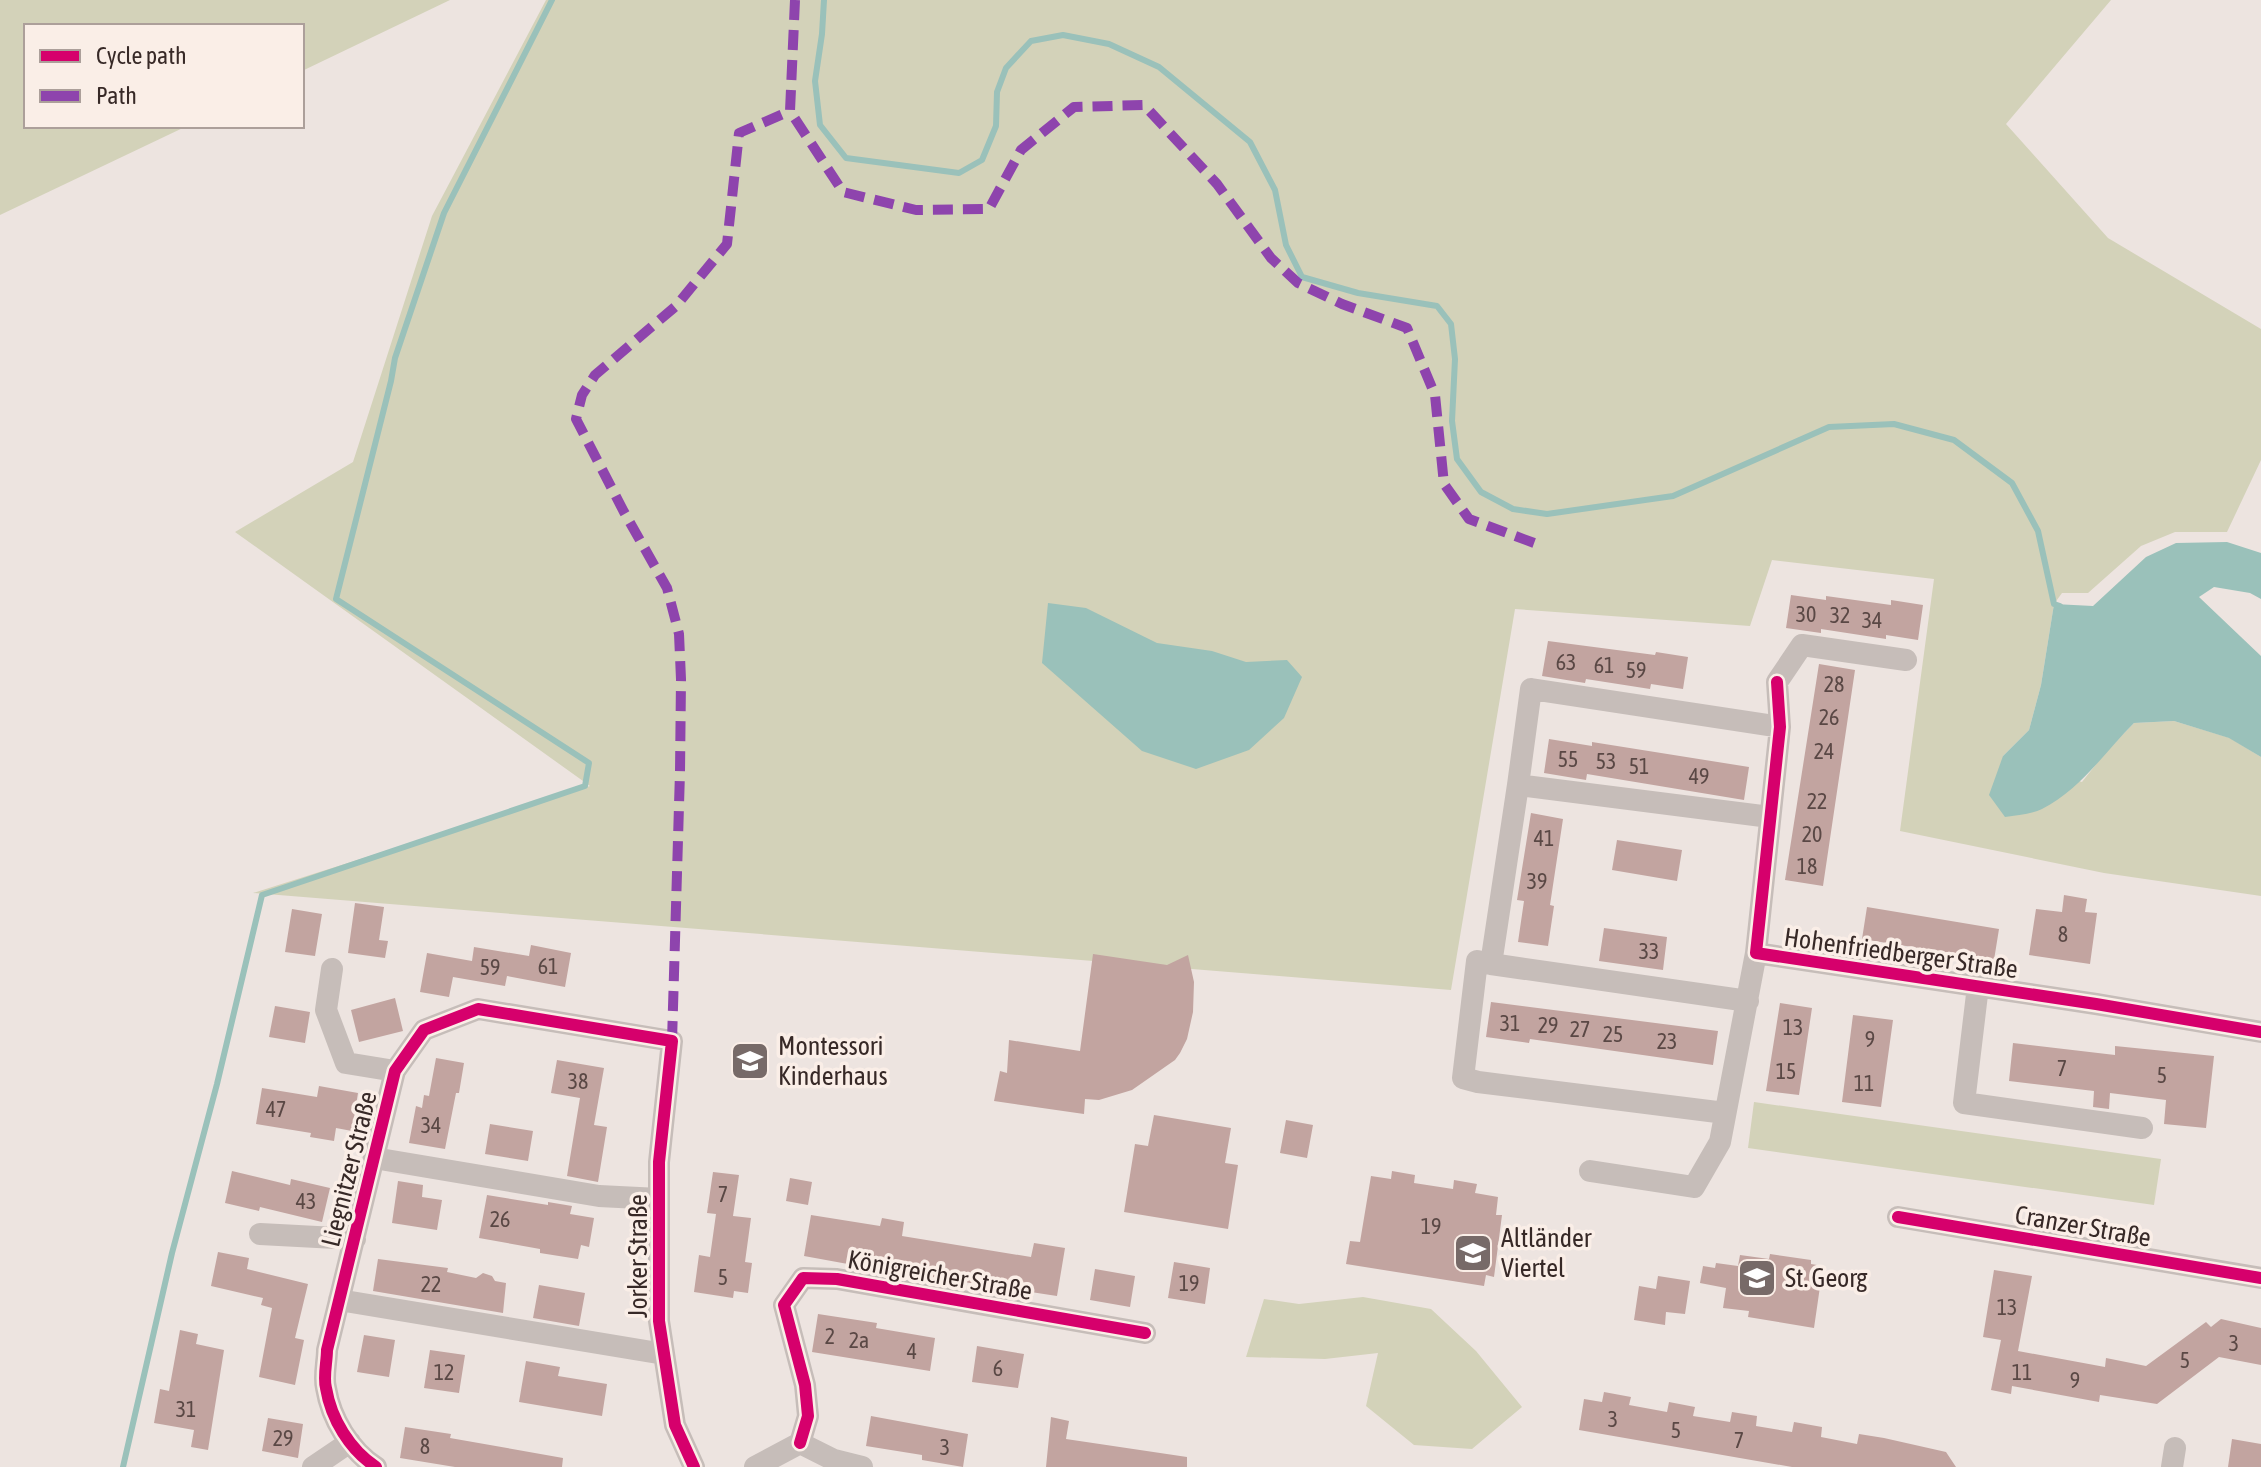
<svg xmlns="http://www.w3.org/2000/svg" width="2261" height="1467" font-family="'Asap Condensed',sans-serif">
<rect width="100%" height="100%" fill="#ede4e0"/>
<!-- green -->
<path fill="#d3d2b9" d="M0,0H450L302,71V26H26V126H187L0,215Z
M546,0H2111L2006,124L2108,238L2261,329V460L2227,532H2175L2141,546L2088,593H2062L2054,604L2041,685L2029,730L2003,756L2082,782L2105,753L2134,723L2174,721L2230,738L2261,757V896L2104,873L1900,831L1934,579L1772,560L1750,626L1515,609L1451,990L253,893L590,786L235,532L353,462L432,216Z
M1754,1102L2161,1159L2154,1205L1748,1148Z
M1363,1297L1431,1309L1476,1351L1522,1407L1472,1449L1414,1445L1366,1406L1378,1353L1325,1359L1246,1357L1264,1299L1299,1304Z"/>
<!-- water -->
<path fill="#9ac1ba" d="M2227,542L2261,553V599L2250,593L2214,587L2199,597L2261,656V757L2229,738L2174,721L2134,723C2105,752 2080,790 2042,809C2032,814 2017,815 2005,817L1989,795L2003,756L2029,730L2041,685L2054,604L2093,606L2146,557L2176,543Z
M1048,603L1086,608L1157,643L1212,651L1246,662L1287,660L1302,677L1284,718L1249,750L1196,769L1142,751L1042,663Z"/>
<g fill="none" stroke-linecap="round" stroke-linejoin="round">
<!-- stream -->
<path stroke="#9ac1ba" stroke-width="6" d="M824,0L822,34L815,81L820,125L846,158L959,173L982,160L996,126L997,92L1006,68L1031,41L1063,35L1109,44L1159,67L1250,142L1275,190L1286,245L1302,277L1358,293L1437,306L1451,324L1455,359L1452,421L1457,459L1481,492L1513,509L1547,514L1673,496L1829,427L1894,424L1954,440L2012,483L2038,531L2054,604L2060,606
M123,1467L172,1253L217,1084L262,895L585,786L589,763L336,599L391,381L395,358L444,213L552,0"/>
</g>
<!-- building -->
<path fill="#c2a4a0" d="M1791,595L1826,600V596L1891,605V600L1923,605L1918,640L1886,635V639L1821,629V633L1786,628Z
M1548,641L1655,655L1656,652L1688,657L1683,689L1651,684L1650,689L1586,679L1585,683L1542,676Z
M1819,664L1855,670L1823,886L1785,880Z
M1549,739L1592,746V742L1749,767L1744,800L1587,774L1586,780L1544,773Z
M1531,813L1563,819L1550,905L1554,906L1548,946L1518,942L1524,901L1517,900Z
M1617,840L1682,850L1677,881L1612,870Z
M2064,895L2087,899L2085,912L2097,913L2090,964L2029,955L2036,909L2062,912Z
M355,903L384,907L379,940L388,941L385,958L348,953Z
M1867,907L1999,929L1994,960L1862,939Z
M292,909L322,914L315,956L285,952Z
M1604,928L1667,937L1663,970L1599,961Z
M531,945L571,953L565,987L507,976L505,986L453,977L449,997L420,992L427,953L472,961L474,947L529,956Z
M1093,954L1167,965L1188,955L1194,982L1193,1012L1187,1039L1180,1053L1175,1060L1132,1090L1099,1100L1085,1099L1084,1114L994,1101L1000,1071L1007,1073L1009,1040L1080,1051Z
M395,998L403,1031L359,1042L351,1010Z
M1491,1002L1718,1031L1713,1065L1530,1039L1529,1043L1486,1037Z
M1780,1003L1812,1008L1799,1095L1766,1091Z
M275,1006L310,1012L305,1043L269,1037Z
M1853,1015L1893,1020L1881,1107L1842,1102Z
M2013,1043L2115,1055V1046L2214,1056L2206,1128L2164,1124L2166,1100L2110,1093L2109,1109L2093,1107L2094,1091L2009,1081Z
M436,1058L464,1063L459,1093H456L445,1149L409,1143L416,1106L422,1108L424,1095L429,1096Z
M557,1060L604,1068L594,1125L607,1127L598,1182L567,1176L580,1098L551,1093Z
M319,1086L358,1093L352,1131L336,1128L334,1141L310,1137L311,1133L256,1124L262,1088L317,1097Z
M1154,1115L1231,1128L1225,1163L1238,1165L1228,1229L1124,1212L1135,1144L1148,1146Z
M1286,1120L1313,1125L1307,1158L1280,1153Z
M490,1124L533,1131L528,1161L485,1154Z
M232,1171L290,1185L291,1179L330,1188L322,1222L260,1207L259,1211L225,1203Z
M1392,1171L1415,1175L1414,1183L1453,1189L1454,1180L1477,1184L1475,1193L1498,1197L1496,1215H1502L1494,1277L1486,1275L1484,1286L1346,1264L1350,1241L1360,1242L1371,1176L1391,1179Z
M713,1172L739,1175L733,1216L751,1218L745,1262L752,1263L748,1293L734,1291L733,1298L694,1292L699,1255L710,1257L716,1214L707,1213Z
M790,1178L812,1182L808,1205L786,1201Z
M398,1181L423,1185L422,1197L442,1200L437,1230L392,1223Z
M487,1195L548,1205V1202L572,1206L570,1214L594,1218L589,1247L581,1245L578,1259L540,1253V1249L479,1238Z
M811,1215L880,1226L882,1218L904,1222L902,1236L1031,1257L1034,1243L1065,1248L1057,1296L930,1277V1279L804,1256Z
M218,1252L249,1258L247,1269L308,1284L295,1338L304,1340L295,1385L259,1377L272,1308L261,1305L263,1298L211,1286Z
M1770,1254L1811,1260V1264L1823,1266L1814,1328L1748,1317L1749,1311L1723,1308L1726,1288L1700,1283L1703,1266L1715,1268L1716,1263L1738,1266L1740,1255L1769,1259Z
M378,1259L448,1268L447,1272L476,1278L483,1273L492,1276L495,1281L506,1283L503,1313L373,1291Z
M1174,1262L1210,1268L1205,1304L1168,1298Z
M1095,1269L1135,1276L1130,1307L1090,1300Z
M1994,1270L2032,1276L2018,1351L2105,1367L2106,1358L2146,1366L2206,1322L2211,1327L2221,1319L2261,1328V1365L2219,1357L2157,1404L2100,1395L2099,1402L2012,1386L2011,1394L1991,1390L2001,1340L1983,1337Z
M1658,1276L1690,1281L1685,1314L1666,1312L1665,1325L1634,1320L1639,1286L1656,1289Z
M539,1285L585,1293L579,1326L533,1318Z
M818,1314L877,1323L876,1328L935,1338L930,1371L812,1352Z
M180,1330L198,1334L196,1344L224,1350L208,1450L191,1447L194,1430L154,1423L160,1389L169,1391Z
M364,1335L395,1340L389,1377L357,1372Z
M977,1346L1024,1354L1018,1388L972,1382Z
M430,1350L465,1355L459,1393L424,1388Z
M526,1361L560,1367L558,1376L607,1384L602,1416L519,1402Z
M1604,1392L1631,1397L1629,1405L1667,1412L1669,1402L1695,1407L1693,1416L1730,1422L1732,1412L1757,1416L1756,1426L1792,1432L1794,1422L1822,1427L1821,1437L1857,1444L1859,1434L1884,1438L1946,1452L1956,1467H1792L1579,1430L1584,1399L1602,1402Z
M871,1416L968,1434L963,1467L922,1460V1455L866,1446Z
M1051,1417L1069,1421L1066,1439L1187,1457V1467H1046Z
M268,1418L303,1424L298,1458L262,1451Z
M405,1427L451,1434L450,1438L563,1458L562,1467H455L400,1458Z
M2232,1439L2261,1444V1467H2228Z"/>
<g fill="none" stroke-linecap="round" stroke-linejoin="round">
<!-- minor -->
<path stroke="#c6bdb9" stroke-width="22" d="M1906,660L1802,645L1777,682L1780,727L1756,953L2096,1004L2261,1032
M1518,785L1491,964L1748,1001
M1770,817L1518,785L1531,689L1780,727
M1491,964L1477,961L1463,1078L1478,1082L1725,1113
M332,969L326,1010L346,1063L395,1071
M1978,986L1964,1103L2142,1128
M374,1158L599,1196L659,1199
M1590,1171L1694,1187L1720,1142L1756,953
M1898,1217L2261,1278
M260,1234L355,1239
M339,1300L664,1354
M800,1443L808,1416L805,1385L784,1305L803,1278L837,1279L1145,1333
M313,1467L350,1442
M376,1467C350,1450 331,1419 326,1388C323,1377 327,1362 327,1350L395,1071L424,1030L478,1009L672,1041L659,1162V1321L675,1425L694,1467
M755,1467L800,1443L834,1460L862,1467
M2172,1467L2175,1448"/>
<!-- quiet -->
<path stroke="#8e44ad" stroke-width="10" stroke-dasharray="20 10" stroke-linecap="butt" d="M795,0L790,111L843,192L916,210L989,209L1021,150L1074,107L1144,105L1217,184L1271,258L1298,283L1342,304L1407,328L1435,395L1444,484L1469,519L1537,544
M672,1041L680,772L681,679L679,634L667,588L624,512L576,419L582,395L595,375L676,306L727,244L739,133L790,111"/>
<defs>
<path id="cycleway" d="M1777,682L1780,727L1756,953L2096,1004L2261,1032
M1898,1217L2261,1278
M800,1443L808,1416L805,1385L784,1305L803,1278L837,1279L1145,1333
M376,1467C350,1450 331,1419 326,1388C323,1377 327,1362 327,1350L395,1071L424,1030L478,1009L672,1041L659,1162V1321L675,1425L694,1467"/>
</defs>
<!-- cycleway casing -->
<use href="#cycleway" stroke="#faeee7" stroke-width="17"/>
<!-- cycleway -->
<use href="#cycleway" stroke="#d6006c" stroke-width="12"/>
</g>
<!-- icons -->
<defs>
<symbol id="school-square" viewBox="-11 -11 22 22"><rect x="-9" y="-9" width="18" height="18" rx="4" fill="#776a68" stroke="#faeee7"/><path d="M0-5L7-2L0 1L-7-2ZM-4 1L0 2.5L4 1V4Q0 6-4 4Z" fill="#fff"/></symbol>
</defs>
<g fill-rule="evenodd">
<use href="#school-square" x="728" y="1039" width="44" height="44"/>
<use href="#school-square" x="1451" y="1231" width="44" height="44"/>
<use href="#school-square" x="1735" y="1256" width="44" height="44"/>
</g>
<g text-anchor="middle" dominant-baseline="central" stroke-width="7" stroke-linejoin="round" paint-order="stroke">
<!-- number labels -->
<g font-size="22" fill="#5a4845">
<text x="1806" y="614">30</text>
<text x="1840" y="615">32</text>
<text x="1872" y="620">34</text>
<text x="1566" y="662">63</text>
<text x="1604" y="665">61</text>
<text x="1636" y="670">59</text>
<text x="1834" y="684">28</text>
<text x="1829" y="717">26</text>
<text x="1824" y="751">24</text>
<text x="1568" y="759">55</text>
<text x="1606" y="761">53</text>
<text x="1639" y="766">51</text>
<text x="1699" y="776">49</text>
<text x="1817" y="801">22</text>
<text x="1812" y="834">20</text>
<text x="1544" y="838">41</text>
<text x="1807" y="866">18</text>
<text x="1537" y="881">39</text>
<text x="2063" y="934">8</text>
<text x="1649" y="951">33</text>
<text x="548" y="966">61</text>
<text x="490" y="967">59</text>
<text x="1510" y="1023">31</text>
<text x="1548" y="1025">29</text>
<text x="1793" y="1027">13</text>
<text x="1580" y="1029">27</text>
<text x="1613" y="1034">25</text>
<text x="1870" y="1039">9</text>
<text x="1667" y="1041">23</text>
<text x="2062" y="1068">7</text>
<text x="1786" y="1071">15</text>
<text x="2162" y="1075">5</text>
<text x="578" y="1081">38</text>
<text x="1864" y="1083">11</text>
<text x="276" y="1109">47</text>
<text x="431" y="1125">34</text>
<text x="723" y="1194">7</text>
<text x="306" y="1201">43</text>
<text x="500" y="1219">26</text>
<text x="1431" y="1226">19</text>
<text x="723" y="1277">5</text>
<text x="1189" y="1283">19</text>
<text x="431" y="1284">22</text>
<text x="2007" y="1307">13</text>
<text x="830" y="1336">2</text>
<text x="859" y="1340">2a</text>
<text x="2234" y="1343">3</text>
<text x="912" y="1351">4</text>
<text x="2185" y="1360">5</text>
<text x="998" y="1368">6</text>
<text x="444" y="1372">12</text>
<text x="2022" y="1372">11</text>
<text x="2075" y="1380">9</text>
<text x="186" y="1409">31</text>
<text x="1613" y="1419">3</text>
<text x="1676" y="1430">5</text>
<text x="283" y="1438">29</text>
<text x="1739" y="1440">7</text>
<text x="425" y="1446">8</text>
<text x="945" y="1447">3</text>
</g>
<!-- street labels -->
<g font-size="26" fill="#372927" stroke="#faeee7">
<text transform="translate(1901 953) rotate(8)">Hohenfriedberger Straße</text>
<text transform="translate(349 1169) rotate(-76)">Liegnitzer Straße</text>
<text transform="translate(2083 1226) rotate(10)">Cranzer Straße</text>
<text transform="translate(638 1256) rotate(-90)">Jorker Straße</text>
<text transform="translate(940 1275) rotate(10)">Königreicher Straße</text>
</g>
<!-- poi labels -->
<g font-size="26" fill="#372927" stroke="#faeee7" text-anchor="start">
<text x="778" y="1046">Montessori<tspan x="778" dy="30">Kinderhaus</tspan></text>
<text x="1501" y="1238">Altländer<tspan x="1501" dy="30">Viertel</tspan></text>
<text x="1785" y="1278">St. Georg</text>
</g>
</g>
<!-- legend -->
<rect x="24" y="24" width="280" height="104" fill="#faeee7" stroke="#ac9f9a" stroke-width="2"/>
<rect x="40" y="50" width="40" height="12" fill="#d6006c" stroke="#ac9f9a" stroke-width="2"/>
<text x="96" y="64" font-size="24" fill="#372927">Cycle path</text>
<rect x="40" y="90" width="40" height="12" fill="#8e44ad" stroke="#ac9f9a" stroke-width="2"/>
<text x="96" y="104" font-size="24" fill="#372927">Path</text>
</svg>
